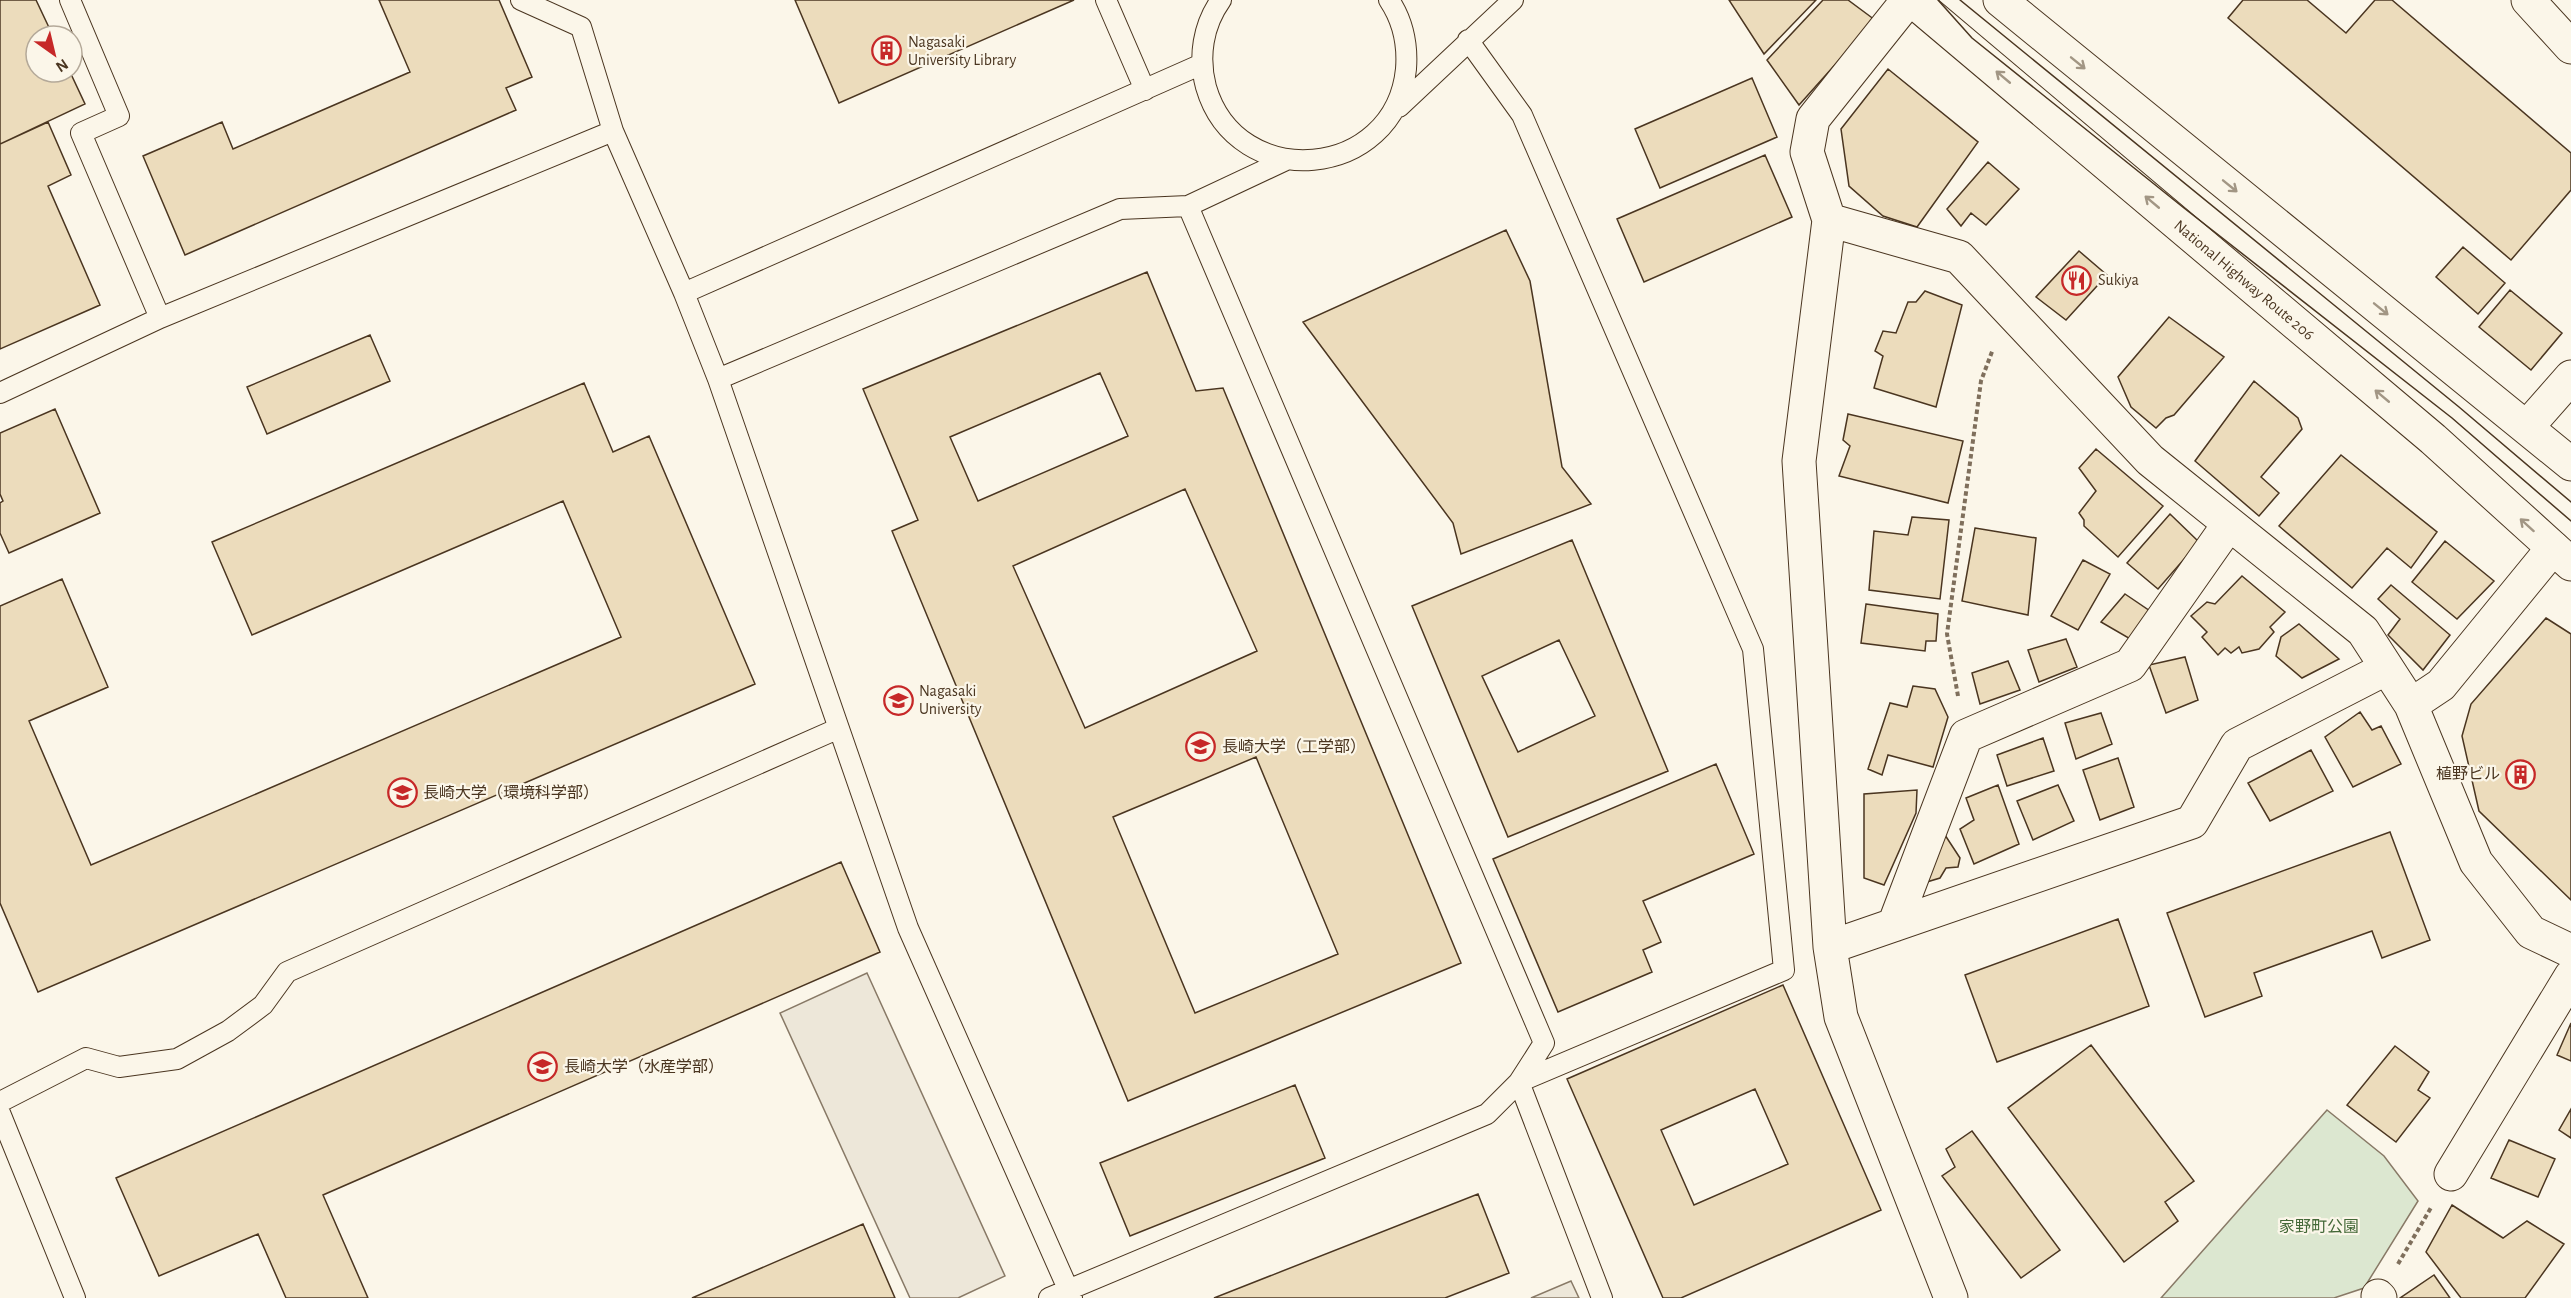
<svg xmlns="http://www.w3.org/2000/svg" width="2571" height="1298" font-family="'Alegreya Sans','Noto Sans JP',sans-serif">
<rect width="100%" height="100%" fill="#fbf6e9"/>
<!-- green -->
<path fill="#dce7d0" stroke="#887966" stroke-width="1.5" d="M2327,1110L2384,1156L2418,1201L2364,1288L2334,1298H2161Z"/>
<!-- parking -->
<path fill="#ede7d9" stroke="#887966" stroke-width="1.5" d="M867,973L1005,1276L958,1298H910L780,1013Z
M1571,1281L1579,1298H1531Z"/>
<!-- building -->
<path fill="#ecdcbc" stroke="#4a3520" stroke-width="1.5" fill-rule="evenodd" d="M0,0H36L53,36H36V72H70L85,104L0,144Z
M379,0H499L532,77L506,88L516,110L185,255L143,156L222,122L233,149L410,72Z
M795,0H1074L839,103Z
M1729,0H1816L1764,54Z
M1823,0H1848L1875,20L1799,105L1767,60Z
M2243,0H2307L2346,33L2375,0H2392L2571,153V190L2511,260L2228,18Z
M1888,69L1978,142L1917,227L1883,216L1849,186L1841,129Z
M1752,78L1777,137L1660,188L1635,129Z
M48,122L71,175L48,186L100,305L0,349V144Z
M1765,155L1792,217L1644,282L1617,219Z
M1988,162L2019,189L1986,225L1971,213L1961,226L1947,209Z
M1506,230L1530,281L1562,467L1591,504L1461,554L1453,523L1303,322Z
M2463,247L2505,283L2478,314L2436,277Z
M2079,251L2107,275L2066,320L2036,297Z
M1147,272L1196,391L1223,388L1461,963L1128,1101L892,531L918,520L863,389ZM1100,373L1128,436L978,501L950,437ZM1185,489L1257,651L1085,728L1013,566ZM1256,757L1338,954L1195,1013L1113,817Z
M2510,290L2562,333L2531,370L2479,327Z
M1925,291L1962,305L1936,407L1874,388L1883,356L1875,351L1883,331L1896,333L1908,302H1916Z
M2169,317L2224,357L2174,415L2166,418L2156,428L2131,407L2118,377Z
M370,335L390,381L267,434L247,387Z
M2254,381L2298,418L2302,429L2261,477L2279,493L2259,516L2195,461Z
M584,383L613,452L649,436L755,684L38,992L0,903V606L62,579L108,687L29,721L91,865L621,637L563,501L252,635L212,542Z
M55,409L100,513L9,553L0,533V503L3,501L0,494V433Z
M1848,414L1963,441L1948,503L1839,476L1850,446L1843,440Z
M2096,449L2163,506L2118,557L2084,526V520L2079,513L2096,491L2079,468Z
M2341,455L2437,532L2411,568L2387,548L2352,588L2279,526Z
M2170,514L2199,542L2158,589L2127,563Z
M1912,517L1949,520L1940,599L1869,590L1874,531L1908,535Z
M1975,528L2036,538L2028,615L1962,601Z
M1572,540L1668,771L1508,837L1412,606ZM1559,640L1595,716L1518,752L1482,676Z
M2445,541L2494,581L2457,619L2412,582Z
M2083,560L2110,574L2078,630L2051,616Z
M2242,576L2285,612L2270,627L2274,632L2259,649L2242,653L2239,647L2231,653L2225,648L2218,655L2202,637L2207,632L2191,616L2207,602L2215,604Z
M2391,585L2450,635L2423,670L2388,635L2400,619L2378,599Z
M2125,594L2150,611L2132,640L2101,622Z
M1866,604L1938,614L1936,641H1926L1925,651L1861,643Z
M2546,618L2571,634V900L2479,811L2462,736L2471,704Z
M2299,624L2339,659L2302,678L2276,656L2281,637Z
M2066,639L2077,667L2039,682L2028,650Z
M2185,657L2198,700L2166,713L2149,665Z
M2008,661L2020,690L1980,704L1972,673Z
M1913,686L1935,689L1948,717L1933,767L1888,755L1882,775L1868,769L1890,703L1907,707Z
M2360,712L2372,730L2381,726L2401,764L2353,787L2325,737Z
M2101,713L2112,744L2076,759L2065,723Z
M2043,738L2054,771L2007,786L1997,755Z
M2311,750L2333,791L2270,821L2248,783Z
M2118,758L2134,807L2100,820L2083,770Z
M1716,764L1754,854L1643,901L1661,942L1643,950L1652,972L1558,1012L1493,859Z
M1998,785L2019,844L1974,864L1960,829L1974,820L1966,798Z
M2058,785L2074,821L2033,840L2017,801Z
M1917,790L1916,813L1884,885L1864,878V794Z
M1943,832L1960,858L1958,867L1946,868L1940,878L1920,884Z
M2390,832L2430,940L2382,958L2372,931L2254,973L2262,996L2205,1017L2167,913Z
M841,862L880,952L323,1195L368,1298H286L258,1234L159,1276L116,1178Z
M2118,919L2149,1006L1997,1062L1965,975Z
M1783,985L1881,1210L1681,1298H1663L1567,1079ZM1755,1089L1788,1164L1694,1205L1661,1130Z
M2571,1023V1061L2557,1055Z
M2091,1045L2194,1181L2165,1202L2178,1221L2124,1262L2008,1108Z
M2395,1046L2429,1072L2418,1090L2430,1098L2396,1142L2347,1105Z
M1295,1085L1325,1158L1130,1236L1100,1163Z
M2571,1109V1138L2559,1130Z
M1972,1131L2060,1250L2021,1278L1942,1176L1955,1167L1946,1149Z
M2509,1140L2555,1159L2538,1197L2491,1178Z
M1478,1194L1509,1273L1445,1298H1214Z
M2452,1205L2503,1238L2527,1221L2564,1244L2525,1298H2461L2426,1252Z
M863,1224L895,1298H692Z
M2434,1275L2450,1298H2400Z"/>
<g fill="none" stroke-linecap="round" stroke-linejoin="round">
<defs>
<path id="service" d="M70,0L119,116L81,133L160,318L613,131
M521,0L581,27L613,131L684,293L718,379L908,928L1072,1298
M1106,0L1145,90
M1221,0C1203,25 1198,57 1206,87C1237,194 1395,180 1406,69C1408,43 1403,21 1389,0
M1468,40L1522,115L1753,649L1784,970L1519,1082
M1399,107L1513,0
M684,293L1202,64
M718,379L1120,209L1188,206L1286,160
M0,393L160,318
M1519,1082L1602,1298
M0,1102L86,1058L119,1067L177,1059L228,1031L263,1005L287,972L837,729
M0,1113L75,1298
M1049,1298L1487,1114L1519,1082L1544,1043L1188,206"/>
<path id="minor" d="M1908,0L1813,119L1807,152L1829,220L1799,461L1830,947L1841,1017L1951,1298
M2528,0L2571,47
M1829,220L1959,257L2150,460L2363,631L2411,705L2476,862L2531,932L2571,951
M2411,705L2441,685L2553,548
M1894,925L1966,736L2130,665L2229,524
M1830,947L2192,822L2237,745L2387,668
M2451,1174L2571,976
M2378,1296L2380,1298"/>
<path id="tertiary" d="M2527,427L2571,377"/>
<path id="trunk" d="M1912,0L2433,439L2571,564
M2000,0L2571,464"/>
</defs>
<!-- service casing -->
<use href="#service" stroke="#4a3520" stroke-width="22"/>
<!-- minor casing -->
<use href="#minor" stroke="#4a3520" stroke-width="35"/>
<!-- tertiary casing -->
<use href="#tertiary" stroke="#4a3520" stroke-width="35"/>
<!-- trunk casing -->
<use href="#trunk" stroke="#4a3520" stroke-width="35"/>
<!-- path -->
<path stroke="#7f6f5c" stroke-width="4" stroke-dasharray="4.5 3" stroke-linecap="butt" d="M1958,696L1947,634L1981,381L1993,349
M2398,1264L2432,1206"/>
<!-- service -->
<use href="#service" stroke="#fbf6e9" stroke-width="20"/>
<!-- minor -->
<use href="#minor" stroke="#fbf6e9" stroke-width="33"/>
<!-- tertiary -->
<use href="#tertiary" stroke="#fbf6e9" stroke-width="33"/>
<!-- trunk -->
<use href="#trunk" stroke="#fbf6e9" stroke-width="33"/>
<!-- tram -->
<path stroke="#4a3520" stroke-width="1.5" d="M1938,0L1972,38L2184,208L2452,418L2571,521
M1960,0L2459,407L2571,502"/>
</g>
<!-- one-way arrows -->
<defs><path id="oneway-shaft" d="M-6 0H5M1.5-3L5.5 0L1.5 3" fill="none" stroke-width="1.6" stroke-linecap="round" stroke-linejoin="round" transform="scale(1.5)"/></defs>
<g stroke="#a29684">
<use href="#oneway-shaft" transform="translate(2078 63) rotate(39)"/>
<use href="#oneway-shaft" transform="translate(2003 77) rotate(-140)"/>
<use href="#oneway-shaft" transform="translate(2230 186) rotate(39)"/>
<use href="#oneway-shaft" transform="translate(2152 202) rotate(-140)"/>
<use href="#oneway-shaft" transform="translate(2381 309) rotate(39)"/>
<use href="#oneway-shaft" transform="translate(2382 396) rotate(-140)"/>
<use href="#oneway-shaft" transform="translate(2527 525) rotate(-138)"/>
</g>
<!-- icons -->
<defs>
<symbol id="building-ring" viewBox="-11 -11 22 22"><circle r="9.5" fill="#fbf6e9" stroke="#c62828" stroke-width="1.5"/><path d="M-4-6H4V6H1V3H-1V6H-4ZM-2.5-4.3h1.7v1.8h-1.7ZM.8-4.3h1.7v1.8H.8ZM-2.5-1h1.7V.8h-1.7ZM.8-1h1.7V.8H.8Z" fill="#c62828"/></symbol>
<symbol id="restaurant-ring" viewBox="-11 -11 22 22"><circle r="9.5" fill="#fbf6e9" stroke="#c62828" stroke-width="1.5"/><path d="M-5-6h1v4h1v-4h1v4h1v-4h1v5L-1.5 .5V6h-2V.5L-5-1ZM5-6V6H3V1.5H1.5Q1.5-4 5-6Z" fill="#c62828"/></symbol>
<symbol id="university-ring" viewBox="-11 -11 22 22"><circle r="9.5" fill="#fbf6e9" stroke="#c62828" stroke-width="1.5"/><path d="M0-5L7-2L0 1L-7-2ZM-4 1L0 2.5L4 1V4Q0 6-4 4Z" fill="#c62828"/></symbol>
</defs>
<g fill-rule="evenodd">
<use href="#building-ring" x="870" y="34" width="33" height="33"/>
<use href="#restaurant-ring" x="2060" y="264" width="33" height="33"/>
<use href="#university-ring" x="882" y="684" width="33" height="33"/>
<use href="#university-ring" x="1184" y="730" width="33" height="33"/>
<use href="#building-ring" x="2504" y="758" width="33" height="33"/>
<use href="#university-ring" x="386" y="776" width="33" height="33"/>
<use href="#university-ring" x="526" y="1050" width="33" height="33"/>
</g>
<g text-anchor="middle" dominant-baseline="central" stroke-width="4.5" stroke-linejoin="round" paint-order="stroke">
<!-- poi labels -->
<g font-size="16" fill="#4a3520" stroke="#fbf6e9" text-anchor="start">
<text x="908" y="42">Nagasaki<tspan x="908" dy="18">University Library</tspan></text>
<text x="2098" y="280">Sukiya</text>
<text x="919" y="691">Nagasaki<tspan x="919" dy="18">University</tspan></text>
<text x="1222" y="747">長崎大学（工学部）</text>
<text x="2500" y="774" text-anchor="end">植野ビル</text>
<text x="423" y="793">長崎大学（環境科学部）</text>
<text x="564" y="1067">長崎大学（水産学部）</text>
</g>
<!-- street labels -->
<g font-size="16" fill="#4a3520" stroke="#fbf6e9">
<text transform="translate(2244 280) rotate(40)">National Highway Route 206</text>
</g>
<!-- park labels -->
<g font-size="16" fill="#436837" stroke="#fbf6e9">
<text x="2319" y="1227">家野町公園</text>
</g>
</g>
<!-- north arrow -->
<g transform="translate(54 54) rotate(146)"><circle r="28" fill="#fbf6e9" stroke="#b4a999" stroke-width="1.5"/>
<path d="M0-4.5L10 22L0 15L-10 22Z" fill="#c62828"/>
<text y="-9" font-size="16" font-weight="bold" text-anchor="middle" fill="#4a3520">N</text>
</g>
</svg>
